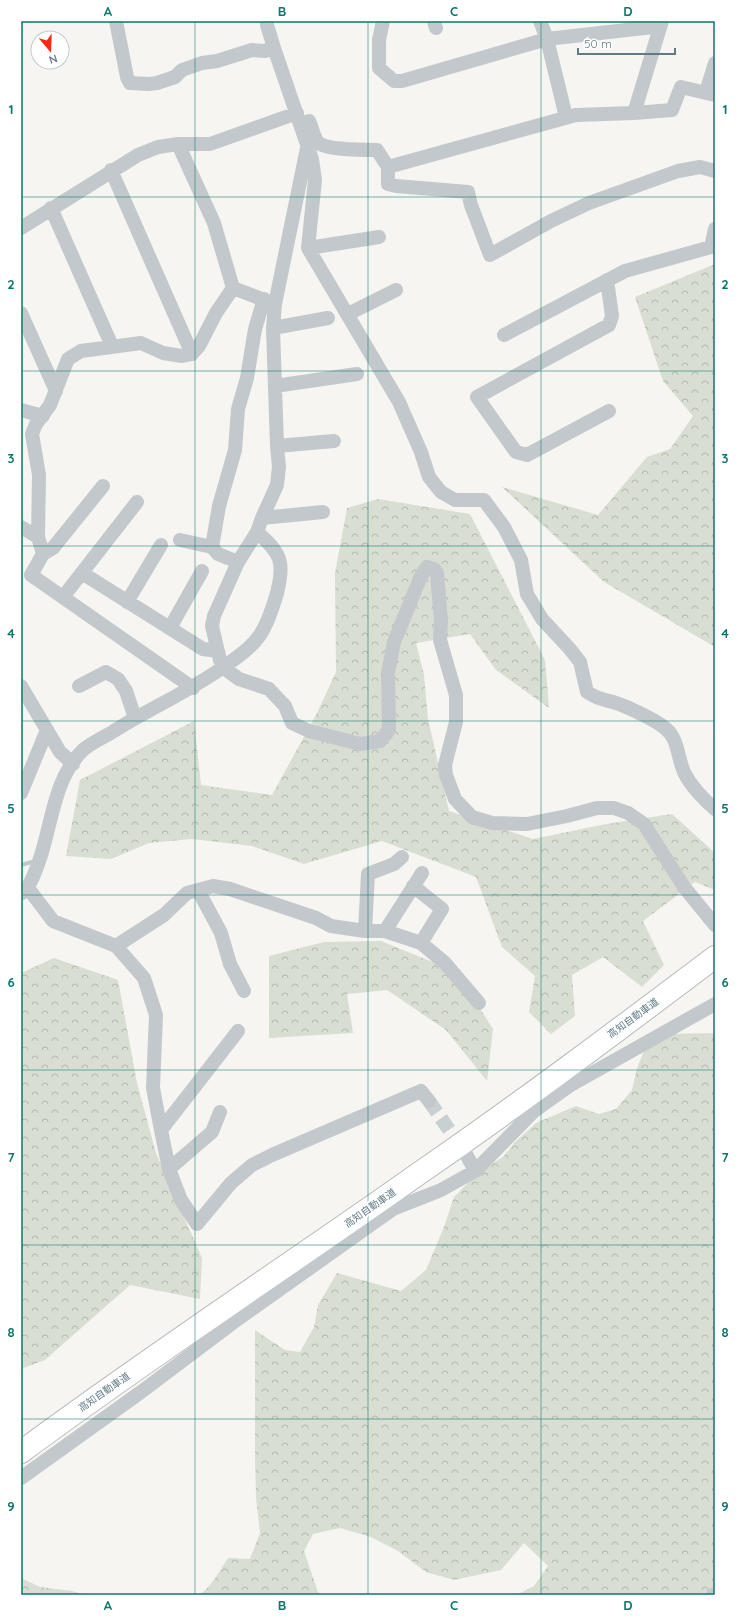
<svg xmlns="http://www.w3.org/2000/svg" width="736" height="1616" font-family="Quicksand,'Noto Sans JP',sans-serif">
<defs>
<pattern id="forest-crowns" width="20" height="18" patternUnits="userSpaceOnUse"><rect width="20" height="18" fill="#d8ded2"/><path d="M2 6a3 3 0 1 1 6 0M12 15a3 3 0 1 1 6 0" fill="none" stroke="#b3b9b0"/></pattern>
</defs>
<rect width="100%" height="100%" fill="#f6f5f1"/>
<!-- forest -->
<path fill="url(#forest-crowns)" d="M715,264V647L604,582L502,487L598,515L647,457L670,449L693,416L663,381L635,297Z
M378,499L470,514L545,660L549,708L496,670L470,634L416,643L424,675L428,719L449,811L533,839L606,824L672,814L715,853V890L695,882L643,921L664,965L642,987L603,957L572,975L575,1016L551,1034L529,1012L535,976L502,947L476,877L382,841L304,864L252,846L192,839L149,843L111,859L66,856L80,780L194,721L201,785L272,795L317,713L336,672L335,573L347,508Z
M381,941L457,972L493,1029L487,1081L446,1030L387,990L347,994L353,1033L269,1038V956L324,942Z
M54,958L118,980L137,1083L156,1153L202,1258L200,1299L130,1285L45,1360L21,1369V973Z
M713,1033L715,1035V1595H516L534,1586L548,1566L524,1543L501,1570L454,1580L426,1572L398,1551L371,1537L340,1528L313,1534L304,1551L318,1592L322,1595H197C208,1593 222,1567 228,1558L250,1559L260,1533L256,1497L255,1453V1330L285,1350L300,1352L314,1327L318,1305L337,1273L401,1291L426,1270L444,1227L454,1197L481,1170L503,1157L515,1142L536,1123L576,1106L599,1114L616,1109L632,1090L637,1068L647,1044L670,1034Z
M21,1578L40,1587L72,1591L87,1595H21Z"/>
<g fill="none" stroke-linecap="round" stroke-linejoin="round">
<!-- stream -->
<path stroke="#bacacd" stroke-width="4" d="M21,865L32,862"/>
<!-- minor-tunnel -->
<path stroke="#c9d0d1" stroke-width="14" stroke-dasharray="14 7" stroke-linecap="butt" d="M429,1101L464,1151"/>
<defs>
<path id="motorway" d="M21,1452C152,1355 288,1266 421,1172C521,1103 618,1030 715,957"/>
</defs>
<!-- motorway casing -->
<use href="#motorway" stroke="#b5babc" stroke-width="24"/>
<!-- minor -->
<path stroke="#c2c8cb" stroke-width="14" d="M116,21L127,77L130,83L149,84L157,83L175,77L182,70L202,63L217,61L252,50L265,51L274,48
M267,21V25L274,48L312,159L315,180L308,248L399,402L421,452L429,477L441,492L455,500H484L504,527L521,560L527,594L542,619L569,648L580,662L587,692C599,699 601,699 613,702C626,706 654,719 665,728C679,739 677,757 684,772C690,785 704,800 715,809
M383,21L379,40V68L394,81H402L547,39L653,27L660,28
M434,21L436,28
M540,21L547,39L566,117
M706,92L715,63
M634,113L672,110L681,87L715,95
M309,121C312,127 314,140 320,144C331,150 364,150 377,150L388,167L576,115L634,113L662,21
M178,144L214,223L233,288
M388,167V184L396,186L468,192L471,205L490,255L551,221L589,203L678,171L700,167L715,171
M111,170L192,354
M51,208L112,346
M21,228L138,155L158,147L178,144H210L297,113
M308,248L379,237
M607,280L612,316L609,325L477,397L516,452L527,455L609,411
M233,288L272,303
M21,313L56,391
M348,314L396,290
M273,328L328,318
M504,335L625,271L711,247L715,229
M275,386L357,374
M21,410L43,416
M277,446L334,441
M262,518L323,512
M21,527L38,537
M180,540L212,547
M43,554L53,548L103,486
M238,562L218,554L212,547L219,506L235,450L238,409L247,378L255,329L264,299
M82,573L203,649L218,651
M63,597L137,502
M127,602L161,545
M170,628L202,571
M220,660L212,626L214,616L238,562L257,532L262,518L277,485L279,467L277,446L273,328L275,304L307,148
M228,671L239,679L269,689L285,706L292,723L309,731L360,744L380,741L389,730L388,673L394,642L421,576L427,567L434,569L437,573L441,621L440,640L456,695V722L445,765L446,775L455,799L472,817L492,823L527,824L567,816L597,808H614L628,813L644,824L684,887L715,925
M21,686L60,752L73,764
M79,686L106,672L118,679L126,691L135,718
M193,688L31,575L43,554L38,537L39,475L32,434L36,424L50,405L68,359L81,351L141,343L163,353L182,356L192,354L199,346L216,313L233,288
M21,793L47,730
M413,886L442,909L421,943
M28,888L53,921L116,946L164,915L187,893L213,886L230,889L316,918L331,926L365,931H385L421,943L445,963L479,1003
M198,890L221,933L230,964L244,991
M22,893C30,886 33,877 37,867C52,829 52,780 83,750C92,742 105,737 114,731C152,707 193,690 229,663C241,655 252,647 260,635C268,623 273,607 277,593C285,562 281,553 257,532
M365,931L368,874L394,864L402,857
M385,931L422,873
M116,946L144,978L156,1015L153,1088L161,1130L169,1169L181,1200L197,1224L231,1183L252,1165L272,1155L421,1091L429,1101
M161,1130L238,1031
M465,1152L475,1171
M169,1169L212,1132L220,1112
M21,1478L141,1392L238,1319L393,1209L441,1190L475,1171L534,1111L569,1086L715,1004
M713,1595L715,1594"/>
<!-- motorway -->
<use href="#motorway" stroke="#fff" stroke-width="22"/>
<!-- minor-bridge -->
<path stroke="#c2c8cb" stroke-width="14" d="M220,660L228,671"/>
</g>
<!-- grid -->
<path fill="none" stroke="#0f766e" stroke-width="1" stroke-opacity="0.55" d="M195,21V1595M368,21V1595M541,21V1595M21,197H715M21,371H715M21,546H715M21,721H715M21,895H715M21,1070H715M21,1245H715M21,1419H715"/>
<g text-anchor="middle" dominant-baseline="central" stroke-width="4" stroke-linejoin="round" paint-order="stroke">
<!-- street labels -->
<g font-size="10" fill="#617a86" stroke="#fff">
<text transform="translate(633 1018) rotate(-36)">高知自動車道</text>
<text transform="translate(370 1208) rotate(-35)">高知自動車道</text>
<text transform="translate(104 1392) rotate(-35)">高知自動車道</text>
</g>
</g>
<!-- border -->
<rect width="736" height="1616" fill="none" stroke="#ffffff" stroke-width="44"/>
<!-- north arrow -->
<g transform="translate(50 50) rotate(161)"><circle r="19" fill="#ffffff" stroke="#c0cacf"/>
<path d="M0-3L7 15L0 10L-7 15Z" fill="#f62a12"/>
<text y="-6" font-size="11" font-weight="bold" text-anchor="middle" fill="#617a86">N</text>
</g>
<!-- scale -->
<path d="M578 48v6h97v-6" fill="none" stroke="#617a86" stroke-width="2"/>
<text x="584" y="48" font-size="12" fill="#617a86" stroke="#ffffff" stroke-width="3" paint-order="stroke">50 m</text>
<rect x="22" y="22" width="692" height="1572" fill="none" stroke="#0f766e" stroke-width="1.5"/>
<g font-size="13" text-anchor="middle" font-weight="bold" fill="#0f766e">
<text x="108" y="16">A</text>
<text x="282" y="16">B</text>
<text x="454" y="16">C</text>
<text x="628" y="16">D</text>
<text x="11" y="114">1</text>
<text x="725" y="114">1</text>
<text x="11" y="289">2</text>
<text x="725" y="289">2</text>
<text x="11" y="463">3</text>
<text x="725" y="463">3</text>
<text x="11" y="638">4</text>
<text x="725" y="638">4</text>
<text x="11" y="813">5</text>
<text x="725" y="813">5</text>
<text x="11" y="987">6</text>
<text x="725" y="987">6</text>
<text x="11" y="1162">7</text>
<text x="725" y="1162">7</text>
<text x="11" y="1337">8</text>
<text x="725" y="1337">8</text>
<text x="11" y="1511">9</text>
<text x="725" y="1511">9</text>
<text x="108" y="1610">A</text>
<text x="282" y="1610">B</text>
<text x="454" y="1610">C</text>
<text x="628" y="1610">D</text>
</g>
</svg>
